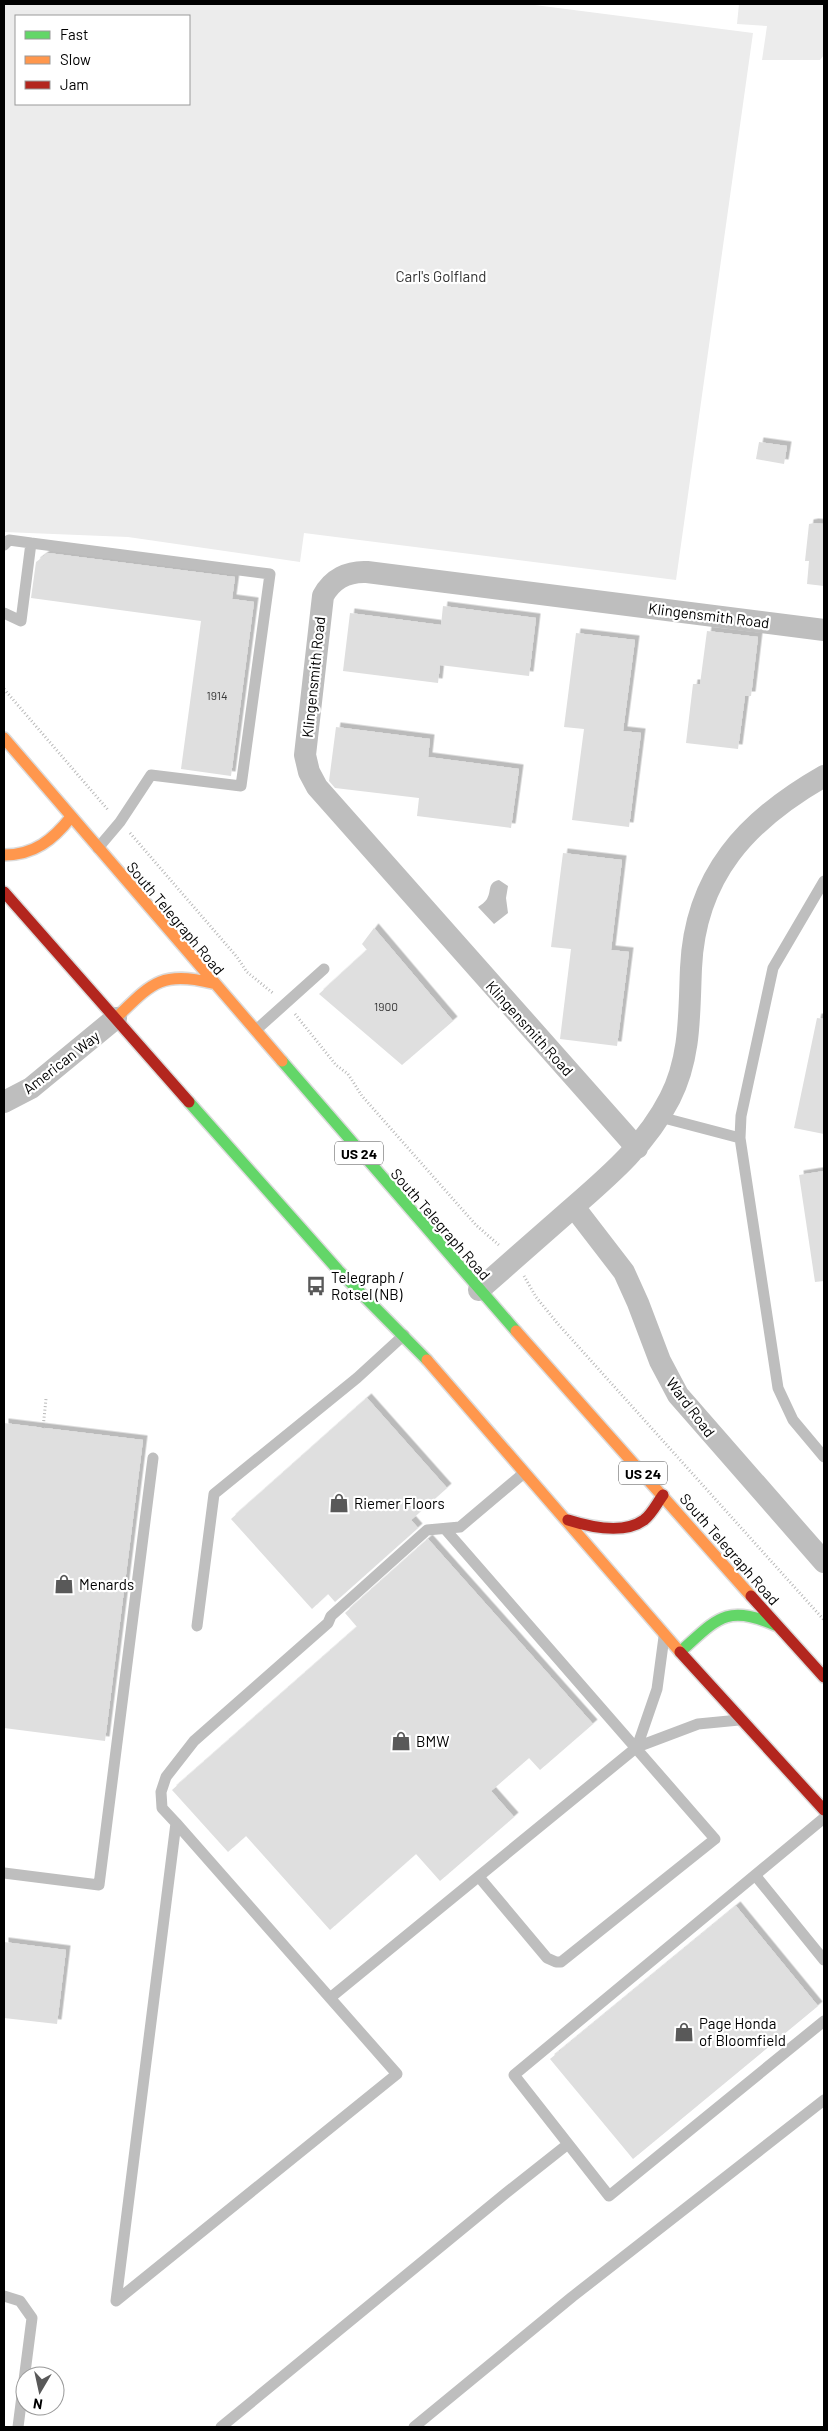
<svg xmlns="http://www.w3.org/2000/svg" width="828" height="2431" font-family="Barlow,sans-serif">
<defs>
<filter id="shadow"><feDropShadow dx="4.5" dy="-4.5" stdDeviation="0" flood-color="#0004"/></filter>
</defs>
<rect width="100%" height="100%" fill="#fff"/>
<!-- green -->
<path fill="#ececec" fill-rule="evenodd" d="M4,4H527L753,33L676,580L304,533L300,562L128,537L4,532ZM16,16H189V104H16Z
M739,4H824V55L820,60H762L767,26L737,24Z"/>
<!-- water -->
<path fill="#bfbfbf" d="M499,880L508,886L506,898L508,913L494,924L478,907C481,905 485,902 487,899C492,890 487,883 499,880Z"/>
<!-- building -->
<path fill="#dfdfdf" filter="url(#shadow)" d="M759,442L787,446L784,464L756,459Z
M814,523L824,524V586L807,584L809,561H805L809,524Z
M48,553L235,577L232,599L254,602L231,776L181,769L201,621L31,598L36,562Z
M443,606L536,618L529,676L440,665L438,683L343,671L350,613L441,625Z
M707,631L758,637L751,696H745L738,749L686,743L693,684H700Z
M576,633L635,640L623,731L641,733L629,827L572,820L584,729L564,727Z
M336,727L430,739L428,757L519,769L511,828L417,816L419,798L335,788L329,781Z
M563,853L622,860L611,950L629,952L617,1046L560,1039L571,949L551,947Z
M374,928L453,1021L402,1065L319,994L367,950L362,944Z
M817,1018L824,1019V1134L794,1128Z
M824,1171V1281L815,1282L799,1175Z
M367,1398L447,1488L411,1520L418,1528L335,1602L328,1594L312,1609L231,1519Z
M4,1423L143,1440L105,1741L4,1728Z
M428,1539L593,1724L540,1770L529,1758L491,1791L514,1817L440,1881L416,1854L330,1930L246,1836L228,1852L172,1790L357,1627L345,1613Z
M736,1906L818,2006L633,2159L550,2059Z
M4,1942L66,1950L57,2024L4,2018Z"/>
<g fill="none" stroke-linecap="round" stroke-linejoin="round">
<defs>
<path id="fast" d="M282,1061L516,1331
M189,1102L338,1270L427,1360
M680,1652C716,1620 726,1603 775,1625"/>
<path id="slow" d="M4,738L282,1061
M4,855C34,855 53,840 71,817
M116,1018C151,984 161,970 212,983
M516,1331L751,1596
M427,1360L680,1652"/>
<path id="jam" d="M4,892L189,1102
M568,1520C590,1527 623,1535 644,1520C652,1514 657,1503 663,1495
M751,1596L824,1677
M680,1652L824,1810"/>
</defs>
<!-- fast casing -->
<use href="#fast" stroke="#dbdbdb" stroke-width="14"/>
<!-- slow casing -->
<use href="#slow" stroke="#dbdbdb" stroke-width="14"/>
<!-- jam casing -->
<use href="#jam" stroke="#dbdbdb" stroke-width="14"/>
<!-- path -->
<path stroke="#b9b9b9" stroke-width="3" stroke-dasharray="1 2.5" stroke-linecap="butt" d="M4,689L109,811
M130,833L237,957L247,972L274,994
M295,1014L336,1065L348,1074L362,1096L476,1225L500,1246
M524,1276L536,1297L558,1324L824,1620
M43,1428L46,1399"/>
<!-- lane -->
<path stroke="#bebebe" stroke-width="11" d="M31,543L270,574L241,786L151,775L120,822L98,848
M4,545L9,540L31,543L21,621L4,613
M824,881L773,968L741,1116L740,1138L778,1388L793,1420L824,1457
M256,1030L324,969
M660,1117L740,1138
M445,1529L715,1839L561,1962H556L547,1958L479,1877
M197,1626L214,1494L357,1378L404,1335
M637,1747L657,1689L664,1637
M824,1818L514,2075L609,2196L824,2021
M176,1823L116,2301L397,2074L176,1823L162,1808L161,1792L166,1777L194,1741L328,1623L331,1616L427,1530L460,1527L524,1473
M4,1873L99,1885L153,1458
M755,1875L824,1960
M330,1998L637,1747L698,1724L739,1720
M4,2296L20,2301L32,2318L18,2427
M221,2427L506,2193L568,2144
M414,2427L572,2297L824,2100"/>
<!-- street -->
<path stroke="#bebebe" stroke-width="22" d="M4,1102L31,1088L116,1018
M637,1148L317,787L309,772L305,755L323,596C332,579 348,571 367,572L824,630
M574,1207L624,1272L638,1303L660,1361L678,1395L824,1562
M479,1290C509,1264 539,1237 570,1210C609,1176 646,1145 670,1098C691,1057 689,1013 691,968C695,875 747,820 824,776"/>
<!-- fast -->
<use href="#fast" stroke="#63d668" stroke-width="11"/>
<!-- slow -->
<use href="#slow" stroke="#ff974d" stroke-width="11"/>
<!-- jam -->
<use href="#jam" stroke="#b3261e" stroke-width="11"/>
</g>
<!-- icons -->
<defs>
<symbol id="bus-bare" viewBox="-9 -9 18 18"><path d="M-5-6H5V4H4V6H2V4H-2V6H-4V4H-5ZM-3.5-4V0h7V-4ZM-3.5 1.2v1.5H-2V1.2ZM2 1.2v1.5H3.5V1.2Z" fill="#595959" stroke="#fff" stroke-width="2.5" paint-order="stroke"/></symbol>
<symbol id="shop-bare" viewBox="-9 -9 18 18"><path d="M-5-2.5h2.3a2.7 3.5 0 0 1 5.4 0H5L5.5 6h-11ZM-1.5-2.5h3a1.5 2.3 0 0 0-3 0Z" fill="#595959" stroke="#fff" stroke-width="2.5" paint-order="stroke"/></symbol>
</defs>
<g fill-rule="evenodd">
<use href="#bus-bare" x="302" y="1272" width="28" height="28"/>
<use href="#shop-bare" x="325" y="1489" width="28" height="28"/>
<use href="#shop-bare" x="50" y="1570" width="28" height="28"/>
<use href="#shop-bare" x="387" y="1727" width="28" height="28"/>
<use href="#shop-bare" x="670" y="2018" width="28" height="28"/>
</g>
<g text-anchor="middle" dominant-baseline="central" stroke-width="4.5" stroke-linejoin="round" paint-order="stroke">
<!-- number labels -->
<g font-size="12" fill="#383838">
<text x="217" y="695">1914</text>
<text x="386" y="1006">1900</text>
</g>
<!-- shield labels -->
<g fill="#fff" stroke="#4c4c4c" stroke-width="1">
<rect x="335" y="1141.5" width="48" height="23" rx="4"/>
<rect x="619" y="1461.5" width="48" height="23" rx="4"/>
</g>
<g font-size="14" font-weight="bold" fill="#000">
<text x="359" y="1153">US 24</text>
<text x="643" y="1473">US 24</text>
</g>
<!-- park labels -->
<g font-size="15" fill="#333" stroke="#fff">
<text x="441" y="276">Carl's Golfland</text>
</g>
<!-- street labels -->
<g font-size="15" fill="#000" stroke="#fff">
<text transform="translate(709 615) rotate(7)">Klingensmith Road</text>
<text transform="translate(313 677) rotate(-84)">Klingensmith Road</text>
<text transform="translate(176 918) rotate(50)">South Telegraph Road</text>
<text transform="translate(530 1028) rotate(48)">Klingensmith Road</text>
<text transform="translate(61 1062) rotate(-38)">American Way</text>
<text transform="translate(441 1224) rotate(49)">South Telegraph Road</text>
<text transform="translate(691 1407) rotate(53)">Ward Road</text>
<text transform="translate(730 1549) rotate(49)">South Telegraph Road</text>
</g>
<!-- poi labels -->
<g font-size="15" fill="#000" stroke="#fff" text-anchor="start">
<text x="331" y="1277">Telegraph /<tspan x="331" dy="17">Rotsel (NB)</tspan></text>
<text x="354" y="1503">Riemer Floors</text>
<text x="79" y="1584">Menards</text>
<text x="416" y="1741">BMW</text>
<text x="699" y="2023">Page Honda<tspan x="699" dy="17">of Bloomfield</tspan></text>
</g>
</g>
<!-- border -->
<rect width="828" height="2431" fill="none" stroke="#000000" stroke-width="10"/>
<!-- legend -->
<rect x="15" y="15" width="175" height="90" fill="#ffffff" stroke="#999999"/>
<rect x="25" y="31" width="25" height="8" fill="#63d668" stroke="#999999"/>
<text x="60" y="40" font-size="15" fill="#000000">Fast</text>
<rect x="25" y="56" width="25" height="8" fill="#ff974d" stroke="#999999"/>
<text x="60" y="65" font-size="15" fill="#000000">Slow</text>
<rect x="25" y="81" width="25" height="8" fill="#b3261e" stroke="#999999"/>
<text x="60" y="90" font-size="15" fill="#000000">Jam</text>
<!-- north arrow -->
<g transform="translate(40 2391) rotate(189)"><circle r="24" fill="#ffffff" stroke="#999999"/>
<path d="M0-4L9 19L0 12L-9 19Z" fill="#595959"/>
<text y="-8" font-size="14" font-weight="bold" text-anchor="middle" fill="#000000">N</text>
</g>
</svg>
